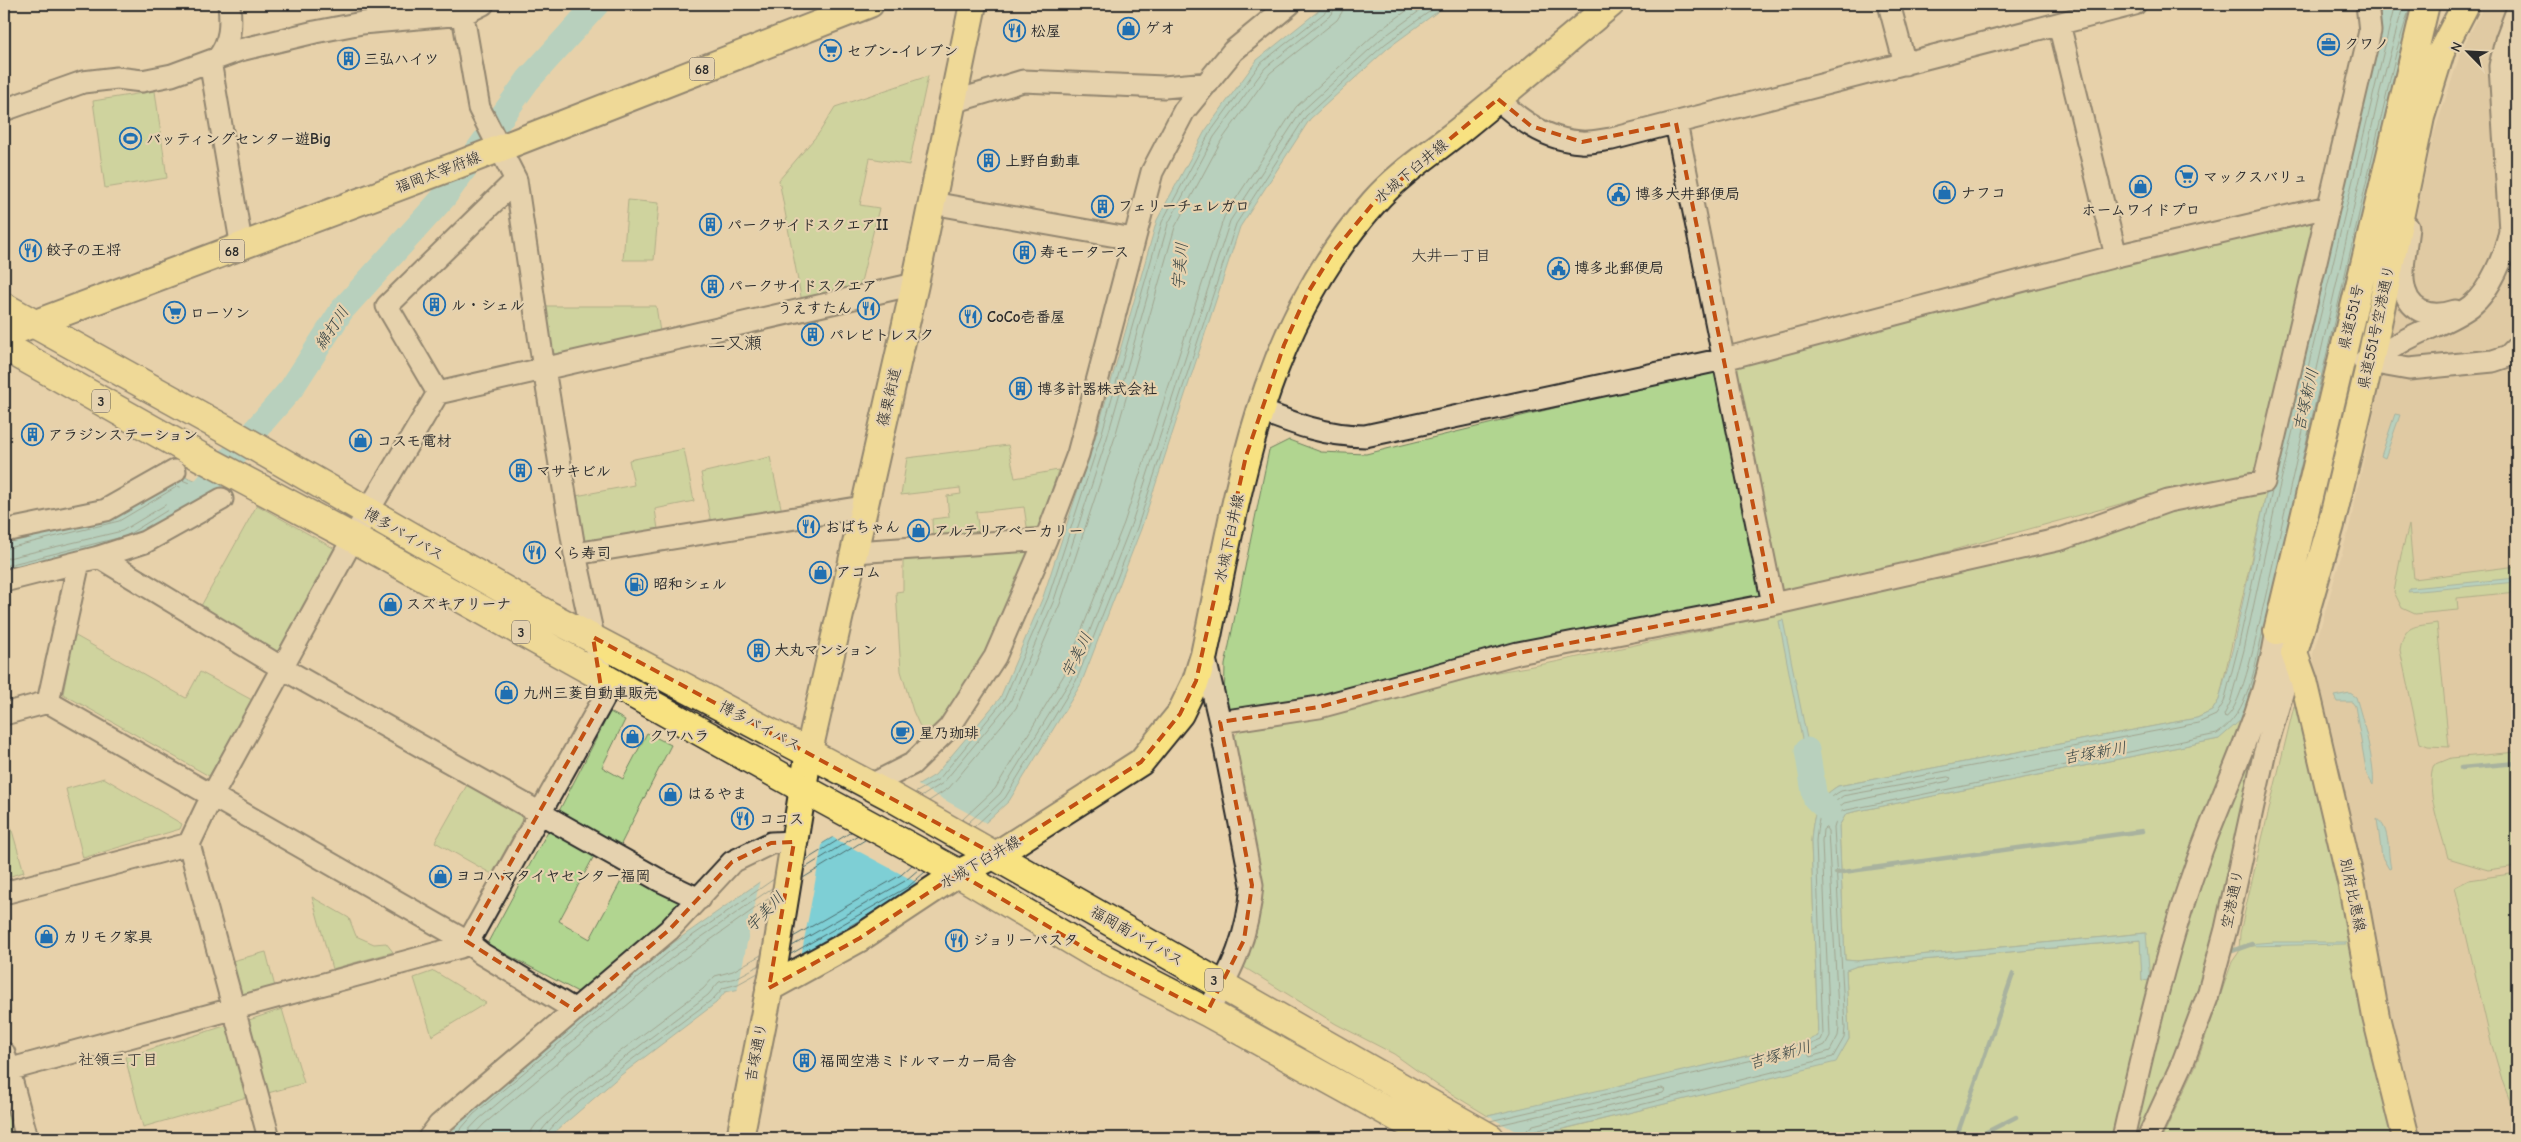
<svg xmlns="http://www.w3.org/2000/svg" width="2521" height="1142" font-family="'Comic Neue','Klee One',sans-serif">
<rect width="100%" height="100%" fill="#e7d1aa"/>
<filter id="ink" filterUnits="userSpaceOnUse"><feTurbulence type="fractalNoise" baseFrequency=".02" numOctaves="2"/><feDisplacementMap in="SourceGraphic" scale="10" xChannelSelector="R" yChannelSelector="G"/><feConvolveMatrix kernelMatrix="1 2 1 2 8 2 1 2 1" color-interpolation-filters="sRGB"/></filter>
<g filter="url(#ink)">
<!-- built -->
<path fill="#d7c19c" d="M2485,4H2517V1138H2418L2314,666L2313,654L2349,529L2434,134L2462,49Z"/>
<!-- green -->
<path fill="#b1d590" stroke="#6e805e" d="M928,76L909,165L870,158L860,205L879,208L859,290L802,302L779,180L819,133L835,107Z
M155,91L167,178L105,188L93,101Z
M628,200L659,203L654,260H623Z
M2314,221L2262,472L2160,493L1779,598L1733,365L2110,266Z
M540,306H656L660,332L549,357Z
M1718,368L1764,599L1324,698L1230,713L1224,709L1225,665L1269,450L1289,440L1321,452L1366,454Z
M1008,445L1015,478L1058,470L1039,532L1028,533L1024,507L976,512L980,538L933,541L932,519L949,517L947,496L961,494L960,488L901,495L907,458Z
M684,449L694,501L655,509L659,536L586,548L576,496L634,485L629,460Z
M770,457L782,512L712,528L701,473Z
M2267,490L2219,700L2212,711L2197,718L1838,786C1816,799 1813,817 1811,841L1818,1036L1814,1039L1650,1080L1488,1116L1437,1085L1394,1054L1336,1024L1242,966L1254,942L1259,908L1234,737L1239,731L1319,716L1433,683L1550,663L1781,614L2015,558L2169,508Z
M257,505L335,549L278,652L201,606Z
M2409,525L2414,579L2517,566V592L2457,598L2458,610L2415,614L2402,608L2394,592L2401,555Z
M1034,550L975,677L926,740L913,711L901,671L896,592L903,591V557Z
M2437,623L2449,747L2428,746L2420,743L2400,650C2404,624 2414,627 2437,623Z
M74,635L186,698L200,672L252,700L209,776L63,694Z
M2270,690L2217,926L2188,1029L2139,1138H2133L2187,918Z
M2249,701L2114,1138H1528L1836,1061L1849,1039L1846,970L1857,966L2141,940L2142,980L2148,974L2145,933L1857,961L1845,960L1839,826L1846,814L1853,812L2219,739Z
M2303,705L2394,1138H2162L2196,1065L2232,962L2239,952L2240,933L2250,889L2294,706Z
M610,712L625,720L602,767L623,779L647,733L671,745L619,848L558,813Z
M2517,752V866L2488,870L2448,858C2442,833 2424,789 2434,765L2451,758Z
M104,778L182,824L180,829L83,858L66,789Z
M467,785L524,816L492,874L435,842Z
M4,803L24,872L4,878Z
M548,831L594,856L559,921L590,939L625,874L683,904L578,992L487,944Z
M2517,873V1119L2503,1083L2491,1042L2455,887L2469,880Z
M312,897L349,918L356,936L374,944L386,943L393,952L332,969Z
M266,952L275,987L241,998L232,961Z
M434,971L486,1003L432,1036L414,978Z
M282,1009L304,1083L268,1093L249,1020Z
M228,1025L247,1097L143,1127L125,1057Z
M4,1102L14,1138H4Z"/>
<!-- water -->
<path fill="#7ecfd5" stroke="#5d8d91" d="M1327,4H1448L1388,48L1310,119L1240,227L1141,529L1081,684L1009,801L912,890L740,989L725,992L716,1003L621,1075L548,1138H446L471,1111L666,948L761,881L935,775L1000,698L1043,597L1096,435L1157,220L1205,131L1257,60Z
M2384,4H2411L2416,11L2402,49L2257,676L2242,719L2219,739L1853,812L1846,814L1839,826L1845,960L1857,961L2146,933L2150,981L2142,980L2140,940L1857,966L1846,970L1849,1039L1836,1062L1526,1138H1402L1488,1116L1799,1044L1818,1036L1811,841C1813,817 1816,799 1838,786L2197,718L2212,711L2219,700L2233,647L2267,490L2378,20Z
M2395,414L2400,415L2385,458L2381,456Z
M177,473L215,488L127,541L4,571V538Z
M2517,578V582L2408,592L2410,588Z
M1783,620L1816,783L1811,785L1779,621Z
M2350,693L2356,697C2362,717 2376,766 2373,785L2367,775L2355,706L2352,702H2337L2334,696Z
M2377,819C2391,828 2387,854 2391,868L2389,869L2382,857Z
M2274,942H2345L2346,944L2247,946L2246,944Z"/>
<!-- pier -->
<path fill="#e7d1aa" d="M916,784L988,824L938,870L914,888L916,882L830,836Z
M823,840L801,957L737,992L760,879Z
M1488,1116L1528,1138H1402Z"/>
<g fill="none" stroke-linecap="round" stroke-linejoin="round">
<!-- shore -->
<path stroke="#4c6d6f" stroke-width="1" d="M2395,4L2278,493L2244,650L2230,703L2224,715L2225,718C2242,710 2259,624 2264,603L2380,91L2402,10L2401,4
M2296,487L2397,49L2409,10L2408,4
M126,536L200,490L199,487L182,480
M4,549L119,521L178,486L186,490L185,493L122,531L4,559
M4,566L122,537
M1948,777L1951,778L1949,781L1844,803L1832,813L1828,811L1832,804L1843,796Z
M915,793L939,779L1004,700L1048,598L1101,436L1162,222L1209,134L1260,64L1328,10L1330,4
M921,797L943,783L1010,702L1054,600L1107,438L1168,224L1214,137L1265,68L1332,14L1336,4
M929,801L949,788L1016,708L1060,604L1114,440L1175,227L1221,141L1270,73L1337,20L1342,12L1344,4
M962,820L995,789L1064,675L1124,523L1224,217L1296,107L1376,33L1416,4
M968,823L1000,794L1071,679L1131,525L1230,221L1301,112L1381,39L1429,4
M974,827L1005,798L1076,681L1137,528L1236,224L1306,116L1385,44L1440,4
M1826,828L1828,831L1839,1028L1838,1036L1830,1051L1810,1057L1808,1053L1825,1045L1830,1036L1822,841L1823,830Z
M806,860L851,832
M805,868L858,835
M803,878L865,840
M793,937L901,875L912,865
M792,946L905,881L919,869
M791,954L909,886L925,872
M1490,1121L1800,1049L1821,1040L1823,1035L1816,841C1818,820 1820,802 1841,791L2198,723L2216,715L2224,702L2238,648L2272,491
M1498,1125L1662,1088L1665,1090L1663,1093L1533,1125L1527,1130L1524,1138
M453,1138L474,1114L669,952L774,879
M461,1138L479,1119L673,957L772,888
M471,1138L484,1124L678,963L771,897
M531,1138L532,1130L537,1123L609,1060L703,989L715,976L733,971L761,955
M538,1138C540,1116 683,1014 708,995L719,982L736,978L760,965
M545,1138C547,1119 689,1017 713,999L723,988L738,984L758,973
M1531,1138L1535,1131L1833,1057L1844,1038L1845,1028L1834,827L1837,817L1842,811L2217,734C2250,712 2254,667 2263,631"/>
<!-- stream -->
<path stroke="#5d8d91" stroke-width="4.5" d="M2461,768L2517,763
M1812,780L1821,808
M1836,873L2142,831
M2226,953L2252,944
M1956,1138L2013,974
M1975,1138L2016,1117"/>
<!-- river -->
<path stroke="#7ecfd5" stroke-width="25" d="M178,503L204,489L291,389L342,310L445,196L528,80L597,4
M1807,750L1815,798L1829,811"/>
<defs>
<path id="minor" d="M1889,4L1905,64
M2059,24L2116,256
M218,58C231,41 231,25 229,4
M210,61L242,248
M1498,99C1520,121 1548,140 1581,142C1591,143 1602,140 1612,139L2135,4
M953,102L1023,81L1164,87L1208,83
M4,110L83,82L117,78L142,81L172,75L240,50L315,32L362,23L463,14L483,4
M1676,123L1773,604
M932,203L1133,239
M2408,227C2406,252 2392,297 2421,311C2432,316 2443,315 2455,311
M2364,361L2409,369L2493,361L2508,356L2517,347
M2370,362C2384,353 2398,343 2413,336C2433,326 2454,319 2471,306C2490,291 2506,253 2510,231L2500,66L2506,40L2517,11
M438,393L387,306L516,180
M1259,410C1295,424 1326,436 1365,436L1724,359L2116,256L2328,207
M4,531L106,510L175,471
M855,552L1046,539
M575,554L863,507
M99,557L282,668L661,881L699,899
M4,581L99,557L145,542L222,499
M1204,655L1220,722L1252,885C1248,936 1233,969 1207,1012
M48,702L79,562
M4,714L48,702L466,941L482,954L575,1010
M1220,722L1319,707L1518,653L1773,604L2061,539L2168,501L2264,482L2370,31L2367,4
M871,785L912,764L949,728L995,657L1046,539L1078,454L1152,172L1184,111L1233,51L1290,4
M189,844L269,1138
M4,893L189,844L212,796L367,513L438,393L915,284
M4,1053L27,1138
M4,1071L460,947L471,937L603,700L602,677L575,554L544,369L516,180L479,108L461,4
M429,1138L439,1125L669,930L732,862L771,843L794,842
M2123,1138C2145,1041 2167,943 2202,849C2229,777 2265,707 2277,631
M2148,1138L2183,1062L2208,995L2226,929L2264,755L2294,653"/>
<path id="major" d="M4,335L460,164L870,4
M2277,631L2426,4
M769,988L860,938L958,873L996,855L1141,762L1180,714L1196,681L1204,655C1239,491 1258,333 1374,202C1399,173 1436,150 1466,125C1515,85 1563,44 1611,4
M740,1138L774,966L809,751L915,284L973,4
M2406,1138L2376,1017L2352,886L2304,681L2294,653L2331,525L2370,362L2421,117L2441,52L2466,4"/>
<path id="highway" d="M4,307L228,431L548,615L890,796L1490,1138
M4,346L199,456L353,538L802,788L958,873L1093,953L1207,1012L1435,1138"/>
</defs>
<!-- minor casing -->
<use href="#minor" stroke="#2b2b2b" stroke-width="25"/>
<!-- major casing -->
<use href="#major" stroke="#2b2b2b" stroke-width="30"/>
<!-- highway casing -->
<use href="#highway" stroke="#2b2b2b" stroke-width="31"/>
<!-- minor -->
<use href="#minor" stroke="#e5d2af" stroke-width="21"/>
<!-- major -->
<use href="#major" stroke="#f8e281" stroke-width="26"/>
<!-- highway -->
<use href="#highway" stroke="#f8e281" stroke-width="28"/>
</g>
</g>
<!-- marked area -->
<path d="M0 0H2521V1142H0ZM1498,99L1531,126L1582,142L1676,123L1773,604L1518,653L1319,707L1220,722L1252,885L1244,940L1207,1012L1093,953L958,873L860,938L769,988L794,842L771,843L732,862L669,930L575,1010L466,941L603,700L593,637L996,855L1141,762L1180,714L1196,681L1246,456L1284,345L1307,294L1334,251L1375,201Z" fill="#e7d1aa" fill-opacity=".55" fill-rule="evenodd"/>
<path fill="none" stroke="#c25012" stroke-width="4" stroke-dasharray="10 6" stroke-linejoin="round" d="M1498,99L1531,126L1582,142L1676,123L1773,604L1518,653L1319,707L1220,722L1252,885L1244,940L1207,1012L1093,953L958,873L860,938L769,988L794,842L771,843L732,862L669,930L575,1010L466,941L603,700L593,637L996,855L1141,762L1180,714L1196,681L1246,456L1284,345L1307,294L1334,251L1375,201Z"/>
<!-- icons -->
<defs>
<symbol id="shop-ring" viewBox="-11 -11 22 22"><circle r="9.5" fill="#e5d2af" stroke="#1f6fb2" stroke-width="1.5"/><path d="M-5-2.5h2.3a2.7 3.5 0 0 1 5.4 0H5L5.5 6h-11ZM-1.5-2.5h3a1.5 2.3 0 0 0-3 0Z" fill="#1f6fb2"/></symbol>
<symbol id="restaurant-ring" viewBox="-11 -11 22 22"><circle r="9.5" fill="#e5d2af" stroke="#1f6fb2" stroke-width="1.5"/><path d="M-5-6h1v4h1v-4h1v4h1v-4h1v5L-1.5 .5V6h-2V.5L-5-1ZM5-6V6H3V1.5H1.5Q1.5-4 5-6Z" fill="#1f6fb2"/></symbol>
<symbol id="office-ring" viewBox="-11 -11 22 22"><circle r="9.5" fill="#e5d2af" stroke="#1f6fb2" stroke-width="1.5"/><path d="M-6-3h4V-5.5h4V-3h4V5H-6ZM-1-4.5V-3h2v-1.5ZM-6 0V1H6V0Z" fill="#1f6fb2"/></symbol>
<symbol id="supermarket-ring" viewBox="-11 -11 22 22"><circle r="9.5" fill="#e5d2af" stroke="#1f6fb2" stroke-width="1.5"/><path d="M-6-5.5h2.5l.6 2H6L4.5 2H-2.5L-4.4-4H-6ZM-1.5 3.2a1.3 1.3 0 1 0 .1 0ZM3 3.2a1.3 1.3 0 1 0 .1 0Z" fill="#1f6fb2"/></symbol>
<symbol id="building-ring" viewBox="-11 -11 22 22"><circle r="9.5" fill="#e5d2af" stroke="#1f6fb2" stroke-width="1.5"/><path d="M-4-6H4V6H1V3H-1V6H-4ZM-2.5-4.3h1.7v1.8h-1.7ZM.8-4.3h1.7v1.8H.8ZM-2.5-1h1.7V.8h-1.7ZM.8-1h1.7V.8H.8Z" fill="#1f6fb2"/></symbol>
<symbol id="stadium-ring" viewBox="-11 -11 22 22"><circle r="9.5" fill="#e5d2af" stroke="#1f6fb2" stroke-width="1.5"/><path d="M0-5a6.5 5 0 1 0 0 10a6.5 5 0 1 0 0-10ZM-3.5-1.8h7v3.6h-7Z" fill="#1f6fb2"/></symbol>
<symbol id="civic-ring" viewBox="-11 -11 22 22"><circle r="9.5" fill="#e5d2af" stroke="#1f6fb2" stroke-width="1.5"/><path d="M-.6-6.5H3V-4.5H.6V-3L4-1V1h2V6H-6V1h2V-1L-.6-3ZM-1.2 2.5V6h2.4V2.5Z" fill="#1f6fb2"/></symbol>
<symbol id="fuel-ring" viewBox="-11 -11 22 22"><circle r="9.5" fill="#e5d2af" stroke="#1f6fb2" stroke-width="1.5"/><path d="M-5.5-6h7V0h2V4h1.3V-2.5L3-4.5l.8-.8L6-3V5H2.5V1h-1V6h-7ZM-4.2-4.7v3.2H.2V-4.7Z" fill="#1f6fb2"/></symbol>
<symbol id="cafe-ring" viewBox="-11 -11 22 22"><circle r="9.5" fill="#e5d2af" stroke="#1f6fb2" stroke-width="1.5"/><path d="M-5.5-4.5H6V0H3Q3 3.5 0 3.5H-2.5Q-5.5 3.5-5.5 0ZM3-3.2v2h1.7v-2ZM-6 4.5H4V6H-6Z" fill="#1f6fb2"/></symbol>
</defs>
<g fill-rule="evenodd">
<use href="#shop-ring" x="1116" y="16" width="25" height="25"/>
<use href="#restaurant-ring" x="1002" y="18" width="25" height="25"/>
<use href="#office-ring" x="2316" y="32" width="25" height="25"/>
<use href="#supermarket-ring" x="818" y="38" width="25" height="25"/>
<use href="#building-ring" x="336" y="46" width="25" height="25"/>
<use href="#stadium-ring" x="118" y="126" width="25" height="25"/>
<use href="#building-ring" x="976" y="148" width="25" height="25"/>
<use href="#supermarket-ring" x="2174" y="164" width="25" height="25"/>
<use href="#shop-ring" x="2128" y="174" width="25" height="25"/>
<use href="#shop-ring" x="1932" y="180" width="25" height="25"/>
<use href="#civic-ring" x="1606" y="182" width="25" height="25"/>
<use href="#building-ring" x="1090" y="194" width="25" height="25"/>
<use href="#building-ring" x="698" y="212" width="25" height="25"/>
<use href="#restaurant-ring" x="18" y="238" width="25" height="25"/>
<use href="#building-ring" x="1012" y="240" width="25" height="25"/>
<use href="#civic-ring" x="1546" y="256" width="25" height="25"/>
<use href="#building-ring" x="700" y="274" width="25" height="25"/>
<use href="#building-ring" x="422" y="292" width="25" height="25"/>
<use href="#restaurant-ring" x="856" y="296" width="25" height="25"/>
<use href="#supermarket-ring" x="162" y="300" width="25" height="25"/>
<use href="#restaurant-ring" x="958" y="304" width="25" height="25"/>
<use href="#building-ring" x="800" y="322" width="25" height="25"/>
<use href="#building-ring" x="1008" y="376" width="25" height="25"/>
<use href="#building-ring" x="20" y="422" width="25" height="25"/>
<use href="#shop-ring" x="348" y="428" width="25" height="25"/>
<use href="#building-ring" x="508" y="458" width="25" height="25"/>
<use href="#restaurant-ring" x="796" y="514" width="25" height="25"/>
<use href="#shop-ring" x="906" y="518" width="25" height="25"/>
<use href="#restaurant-ring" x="522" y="540" width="25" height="25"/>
<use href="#shop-ring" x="808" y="560" width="25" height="25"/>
<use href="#fuel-ring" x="624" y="572" width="25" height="25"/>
<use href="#shop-ring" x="378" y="592" width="25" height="25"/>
<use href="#building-ring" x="746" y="638" width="25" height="25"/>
<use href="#shop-ring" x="494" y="680" width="25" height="25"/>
<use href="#cafe-ring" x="890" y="720" width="25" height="25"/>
<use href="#shop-ring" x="620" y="724" width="25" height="25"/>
<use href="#shop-ring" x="658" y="782" width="25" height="25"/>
<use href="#restaurant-ring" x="730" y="806" width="25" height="25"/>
<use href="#shop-ring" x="428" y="864" width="25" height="25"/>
<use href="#shop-ring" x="34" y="924" width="25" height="25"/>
<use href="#restaurant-ring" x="944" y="928" width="25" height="25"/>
<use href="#building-ring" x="792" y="1048" width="25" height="25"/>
</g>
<g text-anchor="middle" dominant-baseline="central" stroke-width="4.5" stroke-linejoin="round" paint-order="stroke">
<!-- shield labels -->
<g fill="#e5d2af" stroke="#635d53" stroke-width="1">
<rect x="689.5" y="57.5" width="25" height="23" rx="4"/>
<rect x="219.5" y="239.5" width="25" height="23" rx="4"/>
<rect x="92" y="389.5" width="18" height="23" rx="4"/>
<rect x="512" y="620.5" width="18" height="23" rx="4"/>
<rect x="1205" y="968.5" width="18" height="23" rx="4"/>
</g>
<g font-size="14" font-weight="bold" fill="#2b2b2b">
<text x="702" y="69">68</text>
<text x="232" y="251">68</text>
<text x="101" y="401">3</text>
<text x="521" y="632">3</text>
<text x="1214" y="980">3</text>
</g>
<!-- poi labels -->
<g font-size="15" font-weight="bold" fill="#2b2b2b" stroke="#e5d2af" text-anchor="start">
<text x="1145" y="28">ゲオ</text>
<text x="1031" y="31">松屋</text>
<text x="2344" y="44">クワノ</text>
<text x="847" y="51">セブン-イレブン</text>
<text x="364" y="59">三弘ハイツ</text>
<text x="146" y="139">バッティングセンター遊Big</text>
<text x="1005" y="161">上野自動車</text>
<text x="2203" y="177">マックスバリュ</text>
<text x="1961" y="193">ナフコ</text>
<text x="1635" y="194">博多大井郵便局</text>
<text x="1118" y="206">フェリーチェレガロ</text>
<text x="2141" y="210" text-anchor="middle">ホームワイドプロ</text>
<text x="727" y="225">パークサイドスクエアII</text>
<text x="46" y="250">餃子の王将</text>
<text x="1040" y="252">寿モータース</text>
<text x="1574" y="268">博多北郵便局</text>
<text x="728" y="286">パークサイドスクエア</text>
<text x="451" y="305">ル・シェル</text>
<text x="852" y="308" text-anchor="end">うえすたん</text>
<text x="190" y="313">ローソン</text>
<text x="987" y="317">CoCo壱番屋</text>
<text x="829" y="335">パレピトレスク</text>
<text x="1037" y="389">博多計器株式会社</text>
<text x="48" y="435">アラジンステーション</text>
<text x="377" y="441">コスモ電材</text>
<text x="536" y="471">マサキビル</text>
<text x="825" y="527">おばちゃん</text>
<text x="934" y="531">アルテリアベーカリー</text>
<text x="551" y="553">くら寿司</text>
<text x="836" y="572">アコム</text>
<text x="653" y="584">昭和シェル</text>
<text x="406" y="604">スズキアリーナ</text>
<text x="774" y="650">大丸マンション</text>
<text x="523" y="693">九州三菱自動車販売</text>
<text x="919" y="733">星乃珈琲</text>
<text x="649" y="736">クワハラ</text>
<text x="687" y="794">はるやま</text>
<text x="759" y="819">ココス</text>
<text x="456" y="876">ヨコハマタイヤセンター福岡</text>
<text x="63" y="937">カリモク家具</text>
<text x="973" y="940">ジョリーパスタ</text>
<text x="820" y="1061">福岡空港ミドルマーカー局舎</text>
</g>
<!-- street labels -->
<g font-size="15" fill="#2b2b2b" stroke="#e5d2af">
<text transform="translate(1411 171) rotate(-40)">水城下臼井線</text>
<text transform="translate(438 172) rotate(-21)">福岡太宰府線</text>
<text transform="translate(2351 317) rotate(-77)">県道551号</text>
<text transform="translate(2376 327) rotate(-78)">県道551号空港通り</text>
<text transform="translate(889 397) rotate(-77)">篠栗街道</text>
<text transform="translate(404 534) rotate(30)">博多バイパス</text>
<text transform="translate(1229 538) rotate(-78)">水城下臼井線</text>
<text transform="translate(760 726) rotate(28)">博多バイパス</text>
<text transform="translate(980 862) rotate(-30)">水城下臼井線</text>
<text transform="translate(2353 895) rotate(78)">別府比恵線</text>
<text transform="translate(2232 899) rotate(-78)">空港通り</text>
<text transform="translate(1137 936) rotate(30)">福岡南バイパス</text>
<text transform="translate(756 1052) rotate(-79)">吉塚通り</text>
</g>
<!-- neighbourhood labels -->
<g font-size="16" fill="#2b2b2b" stroke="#e5d2af">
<text x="1451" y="256">大井一丁目</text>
<text x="118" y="1060">社領三丁目</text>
</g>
<!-- water labels -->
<g font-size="16" font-style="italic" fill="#374444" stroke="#e5d2af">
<text transform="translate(1180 266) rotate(-85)">宇美川</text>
<text transform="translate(332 328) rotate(-56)">綿打川</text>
<text transform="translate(2306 400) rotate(-77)">吉塚新川</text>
<text transform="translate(1077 655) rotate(-63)">宇美川</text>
<text transform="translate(2095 753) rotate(-10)">吉塚新川</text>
<text transform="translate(765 912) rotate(-46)">宇美川</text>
<text transform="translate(1780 1055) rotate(-16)">吉塚新川</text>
</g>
<!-- quarter labels -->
<g font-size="18" fill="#2b2b2b" stroke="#e5d2af">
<text x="735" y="343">二又瀬</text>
</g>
</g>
<!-- margin -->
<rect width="2521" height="1142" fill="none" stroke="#e5d2af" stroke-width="20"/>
<rect x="10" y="10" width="2501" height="1122" fill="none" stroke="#2b2b2b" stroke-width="2" filter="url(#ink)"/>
<!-- north arrow -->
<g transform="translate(2468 52) rotate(294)" stroke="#e5d2af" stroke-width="4" paint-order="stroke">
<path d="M0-4L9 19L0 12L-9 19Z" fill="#2b2b2b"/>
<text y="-8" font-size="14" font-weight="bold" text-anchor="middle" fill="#2b2b2b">N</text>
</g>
</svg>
